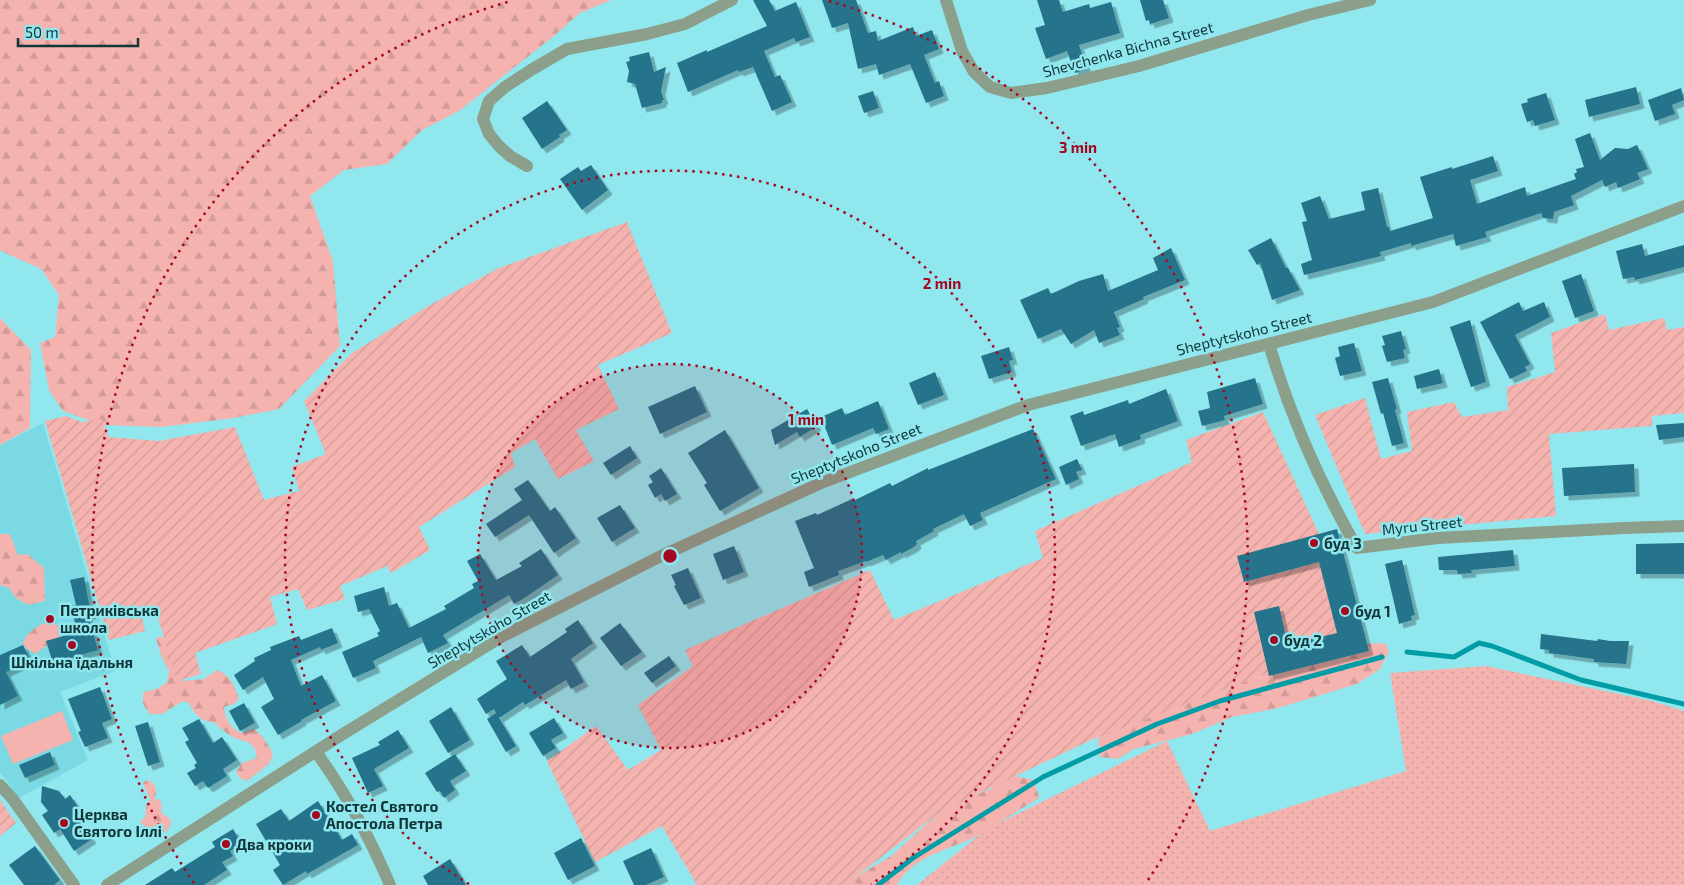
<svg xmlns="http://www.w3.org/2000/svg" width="1684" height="885" font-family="'Exo 2',sans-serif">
<defs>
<pattern id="grass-dots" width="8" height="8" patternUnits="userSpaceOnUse" patternTransform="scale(1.25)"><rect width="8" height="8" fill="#f5b3af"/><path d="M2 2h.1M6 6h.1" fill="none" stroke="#d19b97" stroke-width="1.8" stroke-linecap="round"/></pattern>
<pattern id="forest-firs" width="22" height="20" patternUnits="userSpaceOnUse" patternTransform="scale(1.25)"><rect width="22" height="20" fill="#f5b3af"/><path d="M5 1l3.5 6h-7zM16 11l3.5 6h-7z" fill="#d19b97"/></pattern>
<pattern id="garden-furrows" width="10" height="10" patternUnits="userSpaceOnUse" patternTransform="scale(1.25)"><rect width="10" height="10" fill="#f5b3af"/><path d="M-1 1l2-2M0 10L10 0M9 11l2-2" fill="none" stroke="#d19b97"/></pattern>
<filter id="shadow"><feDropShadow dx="4.5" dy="4.5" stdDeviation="0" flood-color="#0004"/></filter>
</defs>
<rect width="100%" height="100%" fill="#91e7ee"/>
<!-- built -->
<path fill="#7ad9e2" d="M43,423L115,671L60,692L88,760L19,798L0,772V445Z"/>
<!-- grass -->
<path fill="url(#grass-dots)" d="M1486,666L1652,701L1684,711V885H917L988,828L1167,741L1210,831L1406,771L1390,673Z"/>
<!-- forest -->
<path fill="url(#forest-firs)" d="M0,0H611L580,13L554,36L459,111L422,130L387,164L344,170L310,196L333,261L340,346L279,409L234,418L161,427L102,425L63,411L49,390L40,343L55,337L59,295L41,269L1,251L0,250Z
M0,318L31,350L30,428L0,445Z
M0,534H10L18,555L27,554L44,568L45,601L28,605L16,598L9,588L0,585Z
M52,619L63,634L35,654L23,645C25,631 41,625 52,619Z
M159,637H163C172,650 181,664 182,681L204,679L217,670C230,674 235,687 239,699L234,704L224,707C226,720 229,727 241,733L253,729C262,734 269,745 273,755L269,764L247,781L240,778L236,772L242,763L257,758L255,749L247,741C235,741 223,731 214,722C201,722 194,714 189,703L183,701L162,714H150L143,704V692L157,689L167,682L169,671L163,660L156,639Z
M1385,643L1389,651L1380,669L1357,684L1278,708L1232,717L1192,734L1134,749L1118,759L1100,757L1098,739L1138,709L1367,644Z
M1010,775L1034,780L1039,798C1020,809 1002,821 984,832C955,850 914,853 897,885H842L891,856L945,807L991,789L1004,777Z
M146,780L152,782C157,789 157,792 154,799L160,800L162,806L161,812L171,820L170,826L167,831C155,835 147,831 140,821L145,818L146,805L150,800L143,783Z"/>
<!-- park -->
<path fill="#f5b3af" d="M62,711L73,740L13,764L1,736Z"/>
<!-- garden -->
<path fill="url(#garden-furrows)" d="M627,222L672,333L598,365L619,409L576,430L594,461L558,479L535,439L511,453L515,467L419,527L430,550L391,573L387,566L340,586L345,599L307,610L298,589L270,597L277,624L195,653L201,674L177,681L156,611L141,613L145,631L109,640L45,421L66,416L82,422L101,419L109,437L159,441L235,427L264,500L299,491L292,467L326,454L304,401L352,353L430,305L499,268Z
M1605,314L1609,330L1664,318L1667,330L1684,327V413L1652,416V426L1549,434L1556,516L1365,534L1315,415L1365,398L1381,459L1412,451L1407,412L1454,402L1462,417L1508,410L1507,387L1555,372L1551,333Z
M1263,412L1366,636L1091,740L940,812L845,885H697L662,826L595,862L547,761L596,726L628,770L661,750L638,705L693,666L685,650L870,570L894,620L1043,558L1035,531L1192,462L1186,440Z
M0,800L16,823L0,836Z"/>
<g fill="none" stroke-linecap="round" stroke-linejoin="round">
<!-- stream -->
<path stroke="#019da7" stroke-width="5" d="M1407,652L1454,657L1479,643L1492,646L1581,680L1684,704
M878,885L913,858L1043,777L1157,724L1220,701L1382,657"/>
</g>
<!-- building -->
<path fill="#25738c" filter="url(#shadow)" d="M753,0H769L775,11L796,2L810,37L796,42L794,38L764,51L775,77L780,75L792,102L772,111L753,67L739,72L738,70L688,92L677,63L707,50V52L767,26Z
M822,0H856L868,33L876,31L878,41L913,27L916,36L932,30L939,49L924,55L935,83L939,81L944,96L926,103L910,64L879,75L876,64L858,69L848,23L832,28Z
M1037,0H1059L1063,12L1089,4L1090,8L1111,2L1120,33L1079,45L1087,69L1075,73L1067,51L1046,59L1035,28L1045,25Z
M1140,0H1163L1169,18L1150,24L1149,20L1146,21Z
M649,52L654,72L666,67L661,91L664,100H662V103L642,108L635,84L627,82L629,71L626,62L630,61L629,57Z
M1636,87L1640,104L1589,117L1585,100Z
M1681,88L1684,100L1672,105L1675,114L1655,121L1648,100Z
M873,91L879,108L864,113L858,96Z
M1546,93L1555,120L1535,126L1533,120L1527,122L1521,104L1528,102L1527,99Z
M547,101L567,130L559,135L560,137L542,149L522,118Z
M1590,133L1600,160L1615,148L1628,149L1637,145L1648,169L1637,173L1640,179L1618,188L1616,182L1605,187L1602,180L1571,196L1574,205L1554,212L1553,219L1543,218L1541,213L1485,232L1487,237L1456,246L1453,234L1411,246V243L1380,252L1381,256L1304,275L1301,264L1312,260L1302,222L1307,221L1301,203L1320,196L1329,219L1365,210L1361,192L1378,188L1387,227H1389L1390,231L1433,218L1420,177L1452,167V169L1493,156L1498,171L1470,180L1477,204L1525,187L1527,196L1576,179L1574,174L1577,172L1576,169L1584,167L1575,139Z
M591,165L608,190L582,210L560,179L578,167L581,171Z
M1271,238L1286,268H1288L1300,290L1272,300L1260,263L1257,265L1248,250Z
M1642,244L1645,256L1684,245V267L1635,280L1634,277L1623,279L1616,251Z
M1171,248L1185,280L1143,297L1144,299L1114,312L1120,327L1117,328L1120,335L1099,343L1094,330L1071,344L1061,329L1038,339L1020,300L1048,288L1051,294L1079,281L1103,274L1108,291L1158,270L1153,258Z
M1581,274L1594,311L1575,318L1562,281Z
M1519,302L1523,311L1544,302L1550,317L1515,335L1530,364L1525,367L1527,371L1510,379L1480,322Z
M1470,320L1486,382L1471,387L1450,327Z
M1401,331L1406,349L1403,350L1405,358L1387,362L1382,346L1385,345L1382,336Z
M1354,343L1362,371L1340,376L1335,358L1340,356L1338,347Z
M1009,347L1013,360L1009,361L1012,372L989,379L981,356Z
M1439,369L1443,383L1417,389L1414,376Z
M935,372L944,395L918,405L909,383Z
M1255,378L1263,404L1224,416L1225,420L1202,426L1198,411L1210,408L1207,392Z
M1388,378L1397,409L1395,410L1404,443L1392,446L1383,413L1381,414L1372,382Z
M695,386L707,412L660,434L648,407Z
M1166,389L1178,421L1140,435L1141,439L1119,447L1115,434L1081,446L1070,416L1083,411L1084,415L1128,400L1129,404Z
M878,401L889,429L876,434L873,428L832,445L821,417L842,408L845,415Z
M807,409L817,426L800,437L797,432L775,445L771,430Z
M1684,423V437L1659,440L1656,425Z
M1033,429L1056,479L980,513L983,520L970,526L964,514L933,529L934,531L916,541L917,544L914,547L901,554V552L886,560L883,555L866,562V561L838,571L839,575L809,587L804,572L814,568L795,521L816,513L817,515L852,499L853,501L890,483L892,486L928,468V470Z
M725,430L759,488L720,511L704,485L707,483L688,453Z
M630,446L637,458L611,475L603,463Z
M1077,459L1082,470L1076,472L1079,479L1066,485L1059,467Z
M1634,464L1635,492L1564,496L1562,468Z
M661,468L677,494L665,501L661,494L655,498L648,485L653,482L649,476Z
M528,480L550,511L555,507L576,538L554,553L529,515L495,537L486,524L522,500L514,489Z
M620,505L635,528L612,542L597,518Z
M1337,529L1369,651L1269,676L1254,612L1279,606L1288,645L1337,633L1319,562L1244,582L1237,556Z
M1684,543V574H1636V544Z
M734,546L744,572L723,580L713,554Z
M541,549L558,575L526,597L514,604L509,595L443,635L448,643L428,653L421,637L373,661L376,668L353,678L342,652L379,636L377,633L380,631L369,609L358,612L354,596L384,587L389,606L397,603L409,628L446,609L444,606L474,588L472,584L478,581L467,561L480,554L496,580L522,566L519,563Z
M1513,550L1515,566L1471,570L1472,573L1458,574L1457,570H1439L1438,557Z
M1402,560L1415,615L1411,616L1412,620L1399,624L1385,564Z
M688,568L701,598L684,605L674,586L676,585L671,575Z
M84,577L91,614L88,615L98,650L53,663L46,641L77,632L71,606L76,605L70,580Z
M578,620L593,643L571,659L584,682L571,689L566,680L525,705L523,702L499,718L516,746L506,752L487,719L496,713L494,709L486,714L477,699L507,679L496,661L522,645L530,657L567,632L565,629Z
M620,623L642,652L621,666L600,638Z
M332,628L338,643L321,650L320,647L291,660L301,686L322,675L336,701L301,720L302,721L278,735L261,707L274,699L263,677L243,690L234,675L255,661L254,658L271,650L270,647L299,636L301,640Z
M1541,634L1597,641L1598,639L1610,641H1629L1626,664L1594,662V659L1549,653V650L1540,649Z
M23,645L31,661L6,672L18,696L0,705V655Z
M669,656L676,666L652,683L644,673Z
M100,687L112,719L102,723L108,738L85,747L78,732L81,731L68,699Z
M244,703L255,723L240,731L229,711Z
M451,707L470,740L448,753L429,721Z
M554,718L563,733L551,740L556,748L543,756L529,733Z
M199,719L213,743L222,737L237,760L223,769L227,776L208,788L203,781L195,786L187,773L196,768L194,765L197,763L185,742L189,740L182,728Z
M148,722L160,762L148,766L135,726Z
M398,730L409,748L374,769L383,786L368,793L352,758L380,745L378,742Z
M50,752L55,765L25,778L19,765Z
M455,754L466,771L450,781L455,790L444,798L440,791L437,792L425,773Z
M42,786L59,791L65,799L70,795L83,814L77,817L92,839L74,851L60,829L54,833L42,815L48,811L41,802Z
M318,801L342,840L352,834L358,845L307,874L306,871L283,885L273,870L280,865L256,824L281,809L289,821Z
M233,829L242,844L230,851L233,856L222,862L227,870L204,885H145L172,868L175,872L215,847L212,842Z
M581,838L595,866L568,880L554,853Z
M35,846L60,880L54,885H24L9,865Z
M651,848L664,877L646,885H634L623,861Z
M450,859L466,885H428L423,876Z"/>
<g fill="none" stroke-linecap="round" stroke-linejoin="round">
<!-- minor -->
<path stroke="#8b9f8a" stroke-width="12" d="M946,0L962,51L974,72L990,87L1011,93L1047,88L1139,66L1308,15L1370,0
M527,166L510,156L499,146L489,134L483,119L489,101L505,87L531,70L567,49L647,34L685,24L732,0
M1269,344C1290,416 1320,483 1357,548L1438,538L1624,528L1684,526
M316,752C346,793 370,838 390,885
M0,785L12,798L74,885
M107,885L343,734L503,636L661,556L821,483L1028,405L1433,302L1684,206"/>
</g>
<!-- distance rings -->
<circle cx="670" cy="556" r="192" fill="#a40921" fill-opacity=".12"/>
<g fill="none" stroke="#a40921" stroke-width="2.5" stroke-dasharray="2.5 5">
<circle cx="670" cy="556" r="192"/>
<path d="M469 884A385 385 0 1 1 871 884"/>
<path d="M194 883A577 577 0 0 1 511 1M829 1A577 577 0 0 1 1146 883"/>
</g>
<!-- markers -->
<g fill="#a40921" stroke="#91e7ee" stroke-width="2">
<circle cx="1314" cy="543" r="5"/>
<circle cx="1345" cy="611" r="5"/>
<circle cx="50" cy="619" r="5"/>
<circle cx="1274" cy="640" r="5"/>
<circle cx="72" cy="645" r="5"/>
<circle cx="316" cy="815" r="5"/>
<circle cx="64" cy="823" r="5"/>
<circle cx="226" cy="844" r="5"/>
</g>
<g text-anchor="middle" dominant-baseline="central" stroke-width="5" stroke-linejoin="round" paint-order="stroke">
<!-- street labels -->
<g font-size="15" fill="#113639" stroke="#91e7ee">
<text transform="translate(1128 49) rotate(-15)">Shevchenka Bichna Street</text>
<text transform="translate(1244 333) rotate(-14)">Sheptytskoho Street</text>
<text transform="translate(856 453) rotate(-22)">Sheptytskoho Street</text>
<text transform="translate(1422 525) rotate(-6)">Myru Street</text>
<text transform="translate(489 629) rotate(-30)">Sheptytskoho Street</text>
</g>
<!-- poi labels -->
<g font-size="15" font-weight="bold" fill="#113639" stroke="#91e7ee" text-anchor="start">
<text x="1324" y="543">буд 3</text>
<text x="60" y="610">Петриківська<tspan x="60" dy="17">школа</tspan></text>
<text x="1355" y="611">буд 1</text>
<text x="1284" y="640">буд 2</text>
<text x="72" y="662" text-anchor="middle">Шкільна їдальня</text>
<text x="326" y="806">Костел Святого<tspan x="326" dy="17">Апостола Петра</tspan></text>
<text x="74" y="814">Церква<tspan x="74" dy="17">Святого Іллі</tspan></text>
<text x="236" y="844">Два кроки</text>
</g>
</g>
<circle cx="670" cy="556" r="8" fill="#a40921" stroke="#91e7ee" stroke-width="2.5"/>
<g font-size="15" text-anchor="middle" font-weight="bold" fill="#a40921" stroke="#91e7ee" stroke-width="5" stroke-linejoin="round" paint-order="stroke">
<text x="1078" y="153">3 min</text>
<text x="942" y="289">2 min</text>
<text x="806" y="425">1 min</text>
</g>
<!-- scale -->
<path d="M18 38v8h120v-8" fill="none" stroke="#113639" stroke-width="2.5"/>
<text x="25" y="38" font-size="15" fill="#113639" stroke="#91e7ee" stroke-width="4" paint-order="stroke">50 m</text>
</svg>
